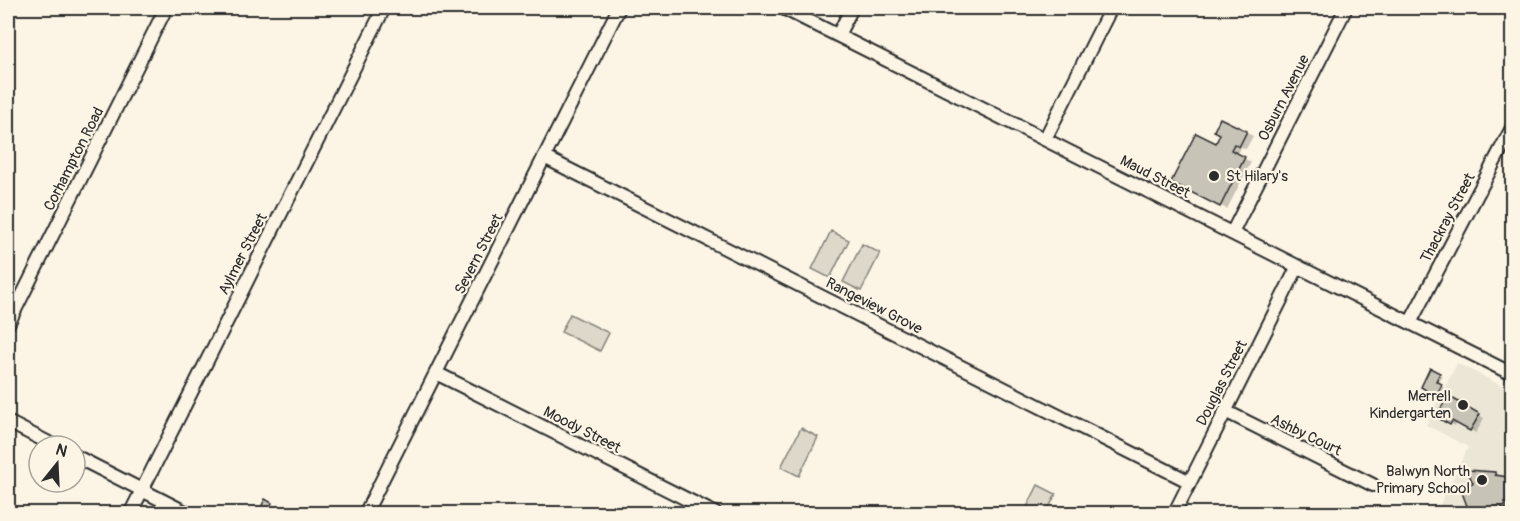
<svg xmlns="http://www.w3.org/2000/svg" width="1520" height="521" font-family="Pangolin,sans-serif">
<rect width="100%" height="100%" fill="#fcf5e5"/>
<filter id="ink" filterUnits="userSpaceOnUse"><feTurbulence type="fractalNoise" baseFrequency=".0167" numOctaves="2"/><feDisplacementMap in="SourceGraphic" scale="12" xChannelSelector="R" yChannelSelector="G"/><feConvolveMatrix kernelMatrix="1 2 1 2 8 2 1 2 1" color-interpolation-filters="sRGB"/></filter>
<g filter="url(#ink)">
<!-- built -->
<path fill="#ece6d7" d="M1457,363L1512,391V513H1436L1468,447L1426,425Z"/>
<!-- green -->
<path fill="#ded8ca" stroke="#84827a" stroke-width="1.5" d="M831,231L849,240L830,278L812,269Z
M862,244L880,253L861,291L843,282Z
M570,314L609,333L600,351L561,332Z
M801,428L818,437L799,476L781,467Z
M1038,485L1056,494L1046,513H1024Z"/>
<!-- shadow -->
<path fill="#0003" d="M1221,120L1253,136L1246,149L1241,147L1237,155L1251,162L1227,209L1180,186L1217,145L1222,134Z
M1431,370L1443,376L1438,384L1444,387L1439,397L1435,395L1432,400L1428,389Z
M1448,398L1484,418L1476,433L1457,423L1455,426L1438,416Z
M1495,473L1512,481V511L1509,509V514H1472L1475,484Z"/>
<!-- building -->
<path fill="#c8c3b7" stroke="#2b2b2b" stroke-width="1.5" d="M1220,118L1247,131L1239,147L1234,144L1231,150L1245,157L1220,207L1171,182L1196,133L1216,143L1220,134L1214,131Z
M1430,368L1440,373L1436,381L1442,384L1436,397L1431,395L1429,399L1426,390L1421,387Z
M1448,396L1480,414L1470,431L1452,421L1450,425L1436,417Z
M1467,470L1495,472V475L1508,477L1506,509L1502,507V514H1470L1460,487L1473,483Z
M265,499L272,503L270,507L283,514H258Z"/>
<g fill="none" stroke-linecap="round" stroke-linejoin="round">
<defs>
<path id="minor" d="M783,8L1512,374
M838,35L852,8
M1045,139L1111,8
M544,157L1190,482
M1232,233L1346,8
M1410,323L1512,128
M8,324L166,8
M436,373L716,514
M1225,411L1373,485
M8,422L55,446
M75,456L189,514
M130,514L384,8
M365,514L619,8
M1174,514L1298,266"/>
</defs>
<!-- minor casing -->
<use href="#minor" stroke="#2b2b2b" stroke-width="16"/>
<!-- minor -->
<use href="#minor" stroke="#fcf5e5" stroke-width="12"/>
</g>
</g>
<!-- markers -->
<g fill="#2b2b2b" stroke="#fcf5e5" stroke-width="2">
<circle cx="1214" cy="176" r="6"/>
<circle cx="1463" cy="405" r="6"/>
<circle cx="1482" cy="480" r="6"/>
</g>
<g text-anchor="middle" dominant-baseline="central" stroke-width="4.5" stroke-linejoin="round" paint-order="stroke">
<!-- street labels -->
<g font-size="15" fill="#2b2b2b" stroke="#fcf5e5">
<text transform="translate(1284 98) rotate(-63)">Osburn Avenue</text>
<text transform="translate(74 159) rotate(-63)">Corhampton Road</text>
<text transform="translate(1155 177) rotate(27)">Maud Street</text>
<text transform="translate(1448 218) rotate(-62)">Thackray Street</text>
<text transform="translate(243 254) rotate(-63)">Aylmer Street</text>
<text transform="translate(479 254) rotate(-63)">Severn Street</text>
<text transform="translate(874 306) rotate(27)">Rangeview Grove</text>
<text transform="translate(1222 383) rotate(-63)">Douglas Street</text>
<text transform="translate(582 430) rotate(27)">Moody Street</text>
<text transform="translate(1306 435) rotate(26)">Ashby Court</text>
</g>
<!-- poi labels -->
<g font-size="15" fill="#2b2b2b" stroke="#fcf5e5" text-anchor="end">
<text x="1226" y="176" text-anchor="start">St Hilary's</text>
<text x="1451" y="396">Merrell<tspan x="1451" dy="17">Kindergarten</tspan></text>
<text x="1470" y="471">Balwyn North<tspan x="1470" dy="17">Primary School</tspan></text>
</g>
</g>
<!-- margin -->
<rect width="1520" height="521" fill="none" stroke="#fcf5e5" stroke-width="30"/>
<rect x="15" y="15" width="1490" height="491" fill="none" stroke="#2b2b2b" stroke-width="2" filter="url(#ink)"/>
<!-- north arrow -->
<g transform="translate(57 464) rotate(18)"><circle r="28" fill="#fcf5e5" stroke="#a8a49b" stroke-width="1.5"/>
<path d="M0-4.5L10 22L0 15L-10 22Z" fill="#2b2b2b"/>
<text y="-9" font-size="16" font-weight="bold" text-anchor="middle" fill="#2b2b2b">N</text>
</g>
</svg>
